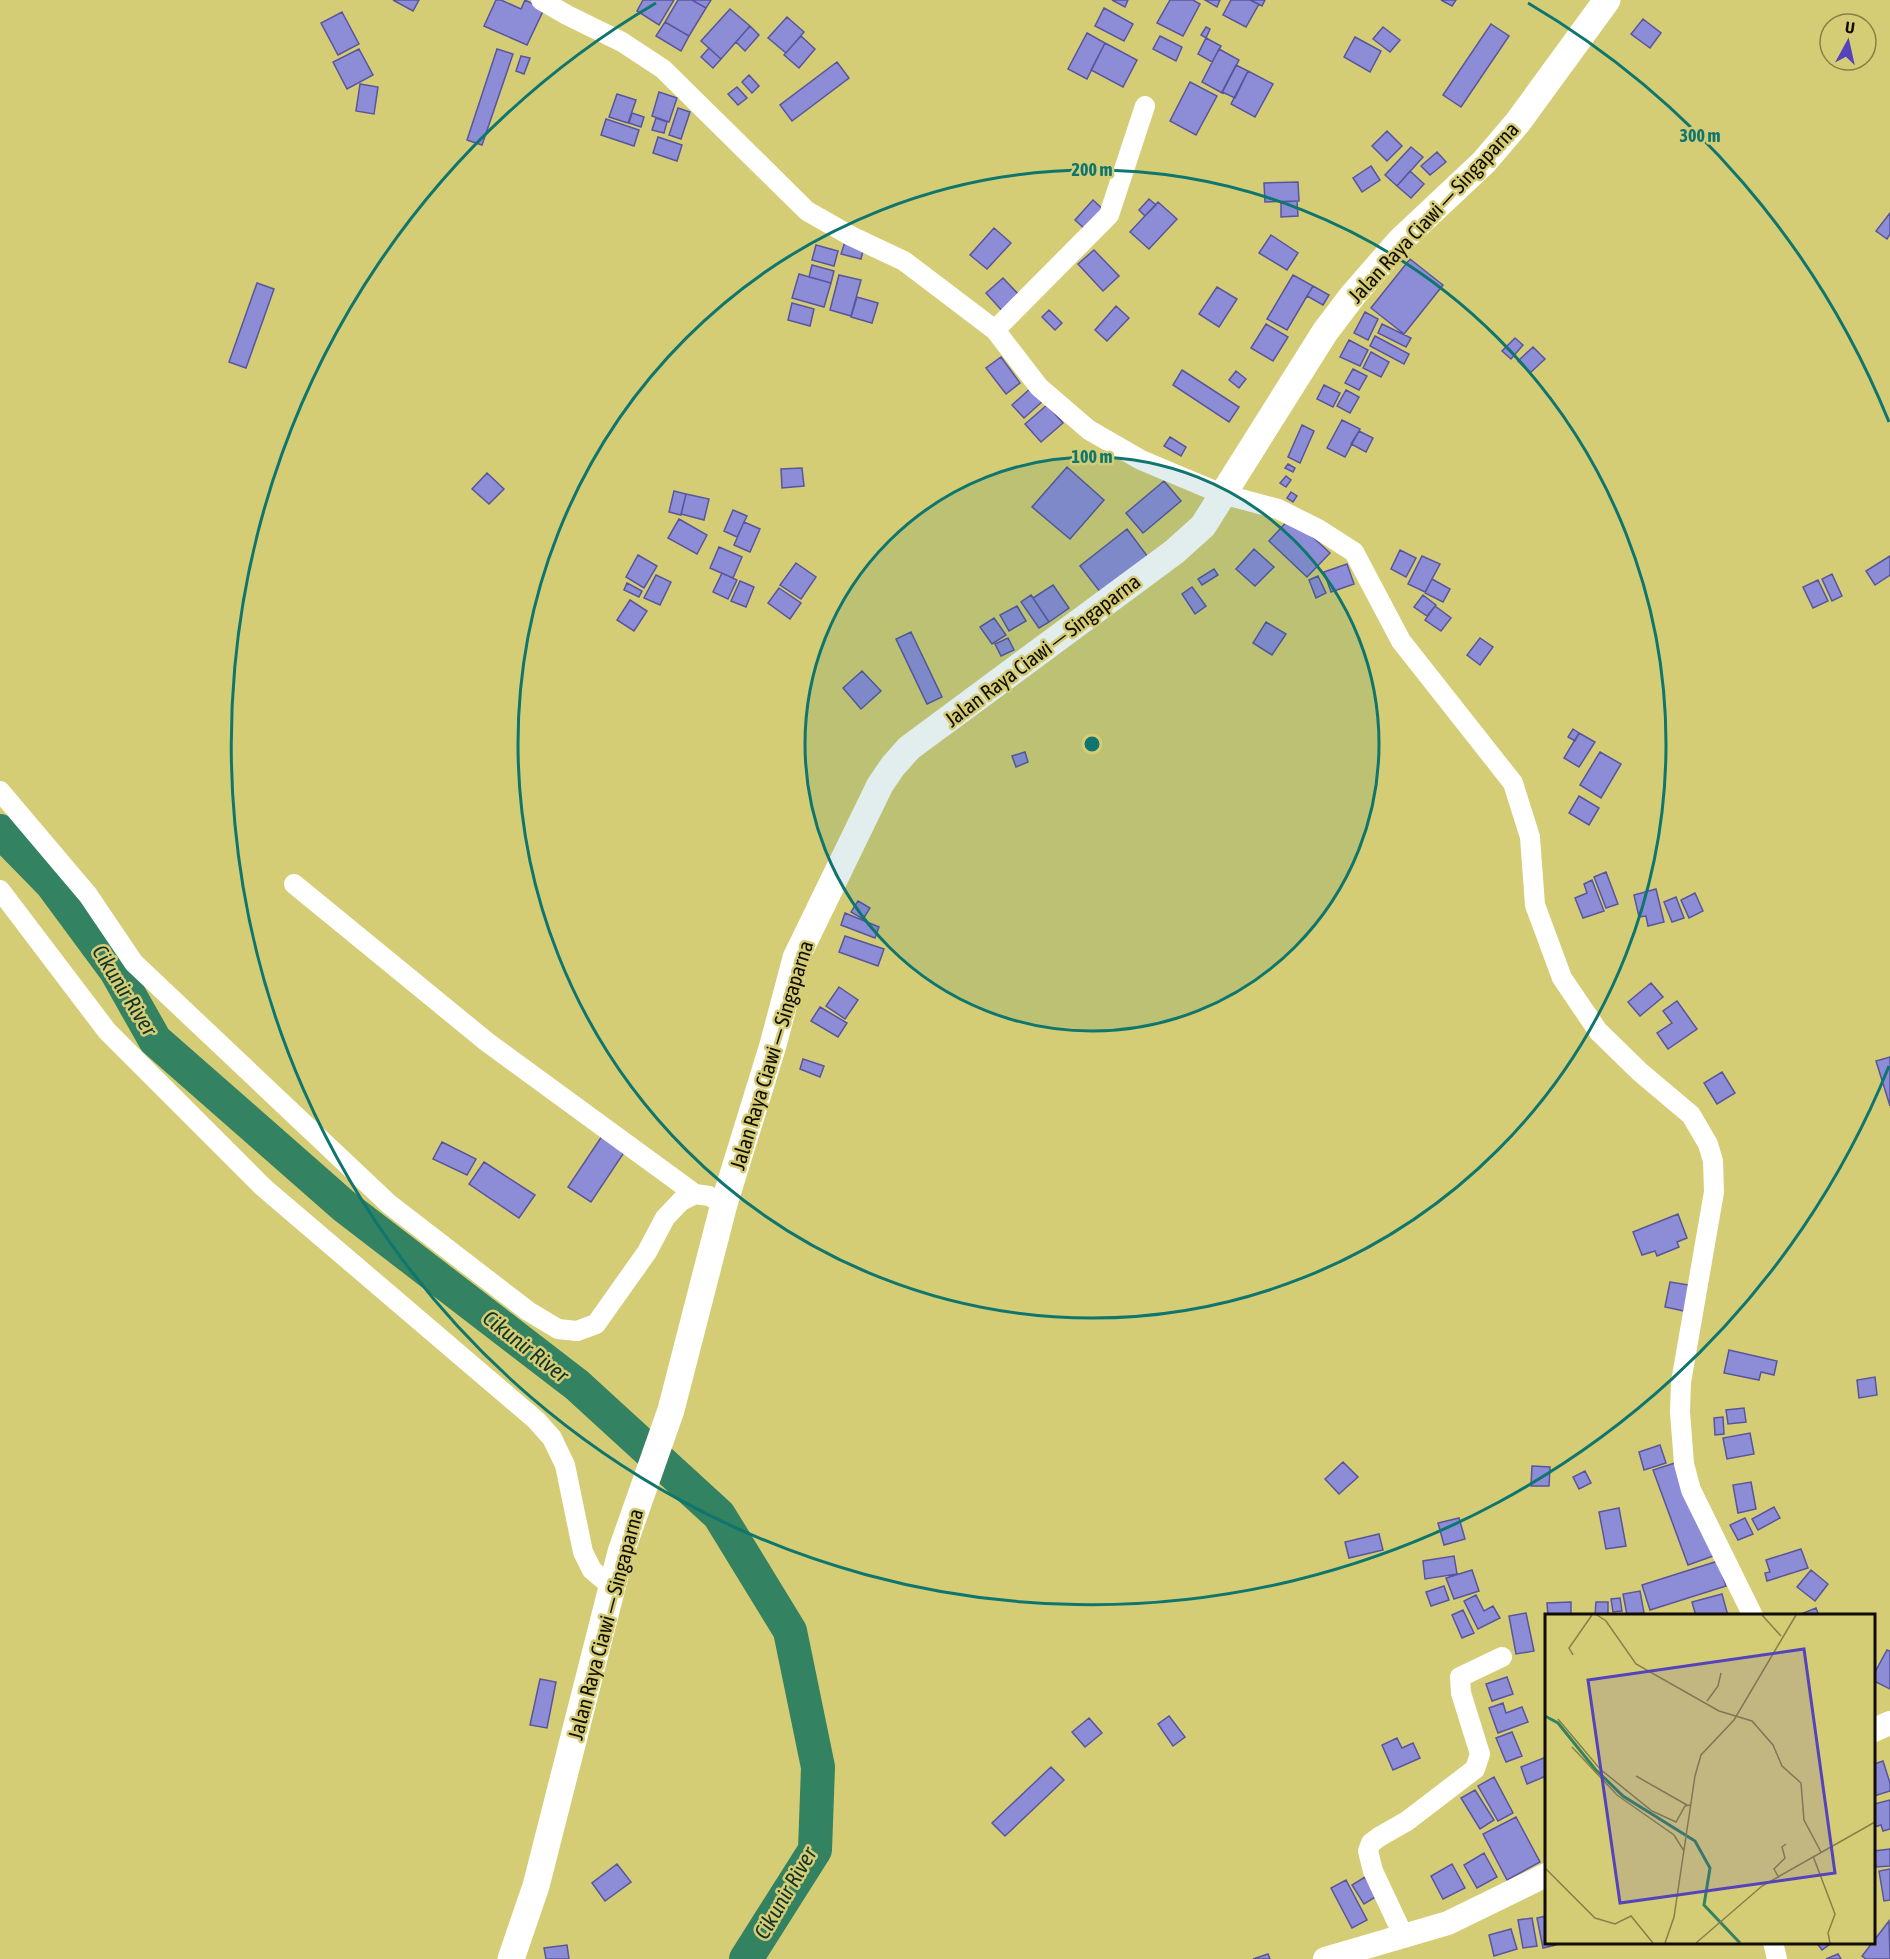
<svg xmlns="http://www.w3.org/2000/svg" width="1890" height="1959" font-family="'Asap Condensed',sans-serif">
<rect width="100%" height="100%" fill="#d5cc76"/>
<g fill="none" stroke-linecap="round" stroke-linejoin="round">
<!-- river -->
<path stroke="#338262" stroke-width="34" d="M0,831L51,883L116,971L155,1040L344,1206L577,1385L719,1515L790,1631L818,1767L815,1850L746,1959"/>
</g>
<!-- building -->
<path fill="#8d8dd7" stroke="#58559a" stroke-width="1.5" d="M393,0H419L413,11Z
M496,0H501L521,9L525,0L544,9L527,45L484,26Z
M643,0H674L659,25L637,11Z
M678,0H692L706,8L689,36L665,22Z
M692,0H711L706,8Z
M1112,0H1128L1125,7Z
M1170,0H1193L1200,4L1183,36L1157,23Z
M1205,0H1220L1217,7Z
M1231,0H1250L1259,4L1246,27L1223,15Z
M1250,0H1265L1262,6Z
M1441,0H1456L1452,6Z
M1104,8L1133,24L1124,41L1095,26Z
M730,9L750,26L721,59L701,41Z
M342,12L359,44L338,55L321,23Z
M787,17L804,32L786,53L768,38Z
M1643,19L1661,33L1650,48L1631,34Z
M665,22L689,36L681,51L656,36Z
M1491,24L1509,36L1461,107L1443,95Z
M750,26L759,35L745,51L736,42Z
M1206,27L1210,29L1206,38L1201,35Z
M1383,27L1400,40L1390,52L1373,39Z
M1087,33L1105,43L1087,79L1068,69Z
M801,36L815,49L799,68L784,55Z
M1160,36L1182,47L1176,61L1153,49Z
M1355,37L1381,51L1370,72L1344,57Z
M1206,38L1221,46L1212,62L1198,54Z
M1105,43L1137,60L1123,87L1091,70Z
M709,48L721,59L713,68L701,57Z
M359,49L373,75L347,89L333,62Z
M497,49L513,54L482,145L467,140Z
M1219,49L1239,60L1222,93L1202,82Z
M521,56L530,58L524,74L516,71Z
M837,62L849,78L792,121L780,105Z
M1236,65L1248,71L1235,98L1222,92Z
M1248,71L1273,84L1255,117L1231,104Z
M749,75L759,86L752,93L742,82Z
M1190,82L1217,96L1196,135L1170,121Z
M360,84L378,87L374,114L356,111Z
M737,87L747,98L738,105L728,94Z
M659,92L677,98L669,122L652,116Z
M617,94L636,100L628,123L609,117Z
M678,108L690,112L681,139L669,135Z
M632,113L644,117L641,127L629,123Z
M656,118L667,122L664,133L652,130Z
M606,119L639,130L634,146L601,135Z
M1387,131L1402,146L1387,161L1372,146Z
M658,137L682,145L677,161L653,153Z
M1411,147L1423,157L1397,186L1385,175Z
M1437,152L1446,162L1430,175L1421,166Z
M1371,166L1380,180L1362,192L1353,178Z
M1410,171L1424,184L1411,198L1397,186Z
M1298,182L1299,201L1265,202L1264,183Z
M1149,199L1156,205L1145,216L1139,210Z
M1093,200L1106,212L1087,231L1075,220Z
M1297,201L1298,216L1281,217V202Z
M1158,202L1177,219L1149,249L1130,232Z
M1890,213V234L1887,239L1876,231Z
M994,228L1011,243L987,269L970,255Z
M1271,235L1298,253L1287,270L1259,253Z
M845,242L864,247L861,259L841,254Z
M816,245L838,251L834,266L812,260Z
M1094,250L1119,276L1103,291L1078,264Z
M1410,259L1443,285L1404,334L1371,308Z
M812,265L834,271L831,283L809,277Z
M799,274L831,283L824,307L792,298Z
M839,275L861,280L851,316L830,310Z
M1293,275L1313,286L1287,330L1267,319Z
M1003,278L1022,298L1005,314L986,293Z
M257,283L274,289L246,368L229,362Z
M1313,286L1329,295L1323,305L1307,296Z
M1217,287L1237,299L1219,327L1199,314Z
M857,297L878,303L872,323L851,317Z
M792,303L814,309L810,326L788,320Z
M1116,306L1129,318L1107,341L1095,330Z
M1049,310L1062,323L1055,330L1042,317Z
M1365,312L1378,319L1368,340L1354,333Z
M1266,324L1288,337L1273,361L1251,348Z
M1382,324L1411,338L1406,347L1378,333Z
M1375,336L1409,354L1404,364L1370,346Z
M1515,338L1523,345L1511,359L1502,351Z
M1349,340L1368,350L1360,366L1340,357Z
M1533,347L1545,359L1530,373L1518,361Z
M1371,352L1389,362L1381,377L1363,368Z
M1001,357L1020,383L1006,394L986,368Z
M1353,369L1367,376L1359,390L1345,383Z
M1182,370L1239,407L1229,422L1173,385Z
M1236,371L1246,379L1239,388L1229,380Z
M1324,385L1340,393L1333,407L1317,399Z
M1032,387L1044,400L1024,418L1012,405Z
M1346,390L1359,397L1350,413L1337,406Z
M1047,405L1063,423L1041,442L1025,424Z
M1342,420L1360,429L1345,457L1327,448Z
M1302,425L1314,431L1300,463L1288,457Z
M1359,431L1373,438L1366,452L1351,444Z
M1170,437L1186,447L1181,456L1164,446Z
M1288,464L1295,468L1293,472L1285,468Z
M1067,467L1104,500L1070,539L1032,507Z
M802,468L804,486L782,488L781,469Z
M487,473L504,489L489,504L472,489Z
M1286,476L1291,480L1286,487L1280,483Z
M1164,481L1181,501L1143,533L1126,513Z
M674,491L686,494L681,515L669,512Z
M1291,492L1297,496L1293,502L1287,498Z
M686,494L709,499L704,520L681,514Z
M733,510L747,516L737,537L724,531Z
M1291,517L1330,553L1307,577L1269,541Z
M679,519L707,535L697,554L668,538Z
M744,522L760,529L750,552L734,545Z
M1127,529L1148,557L1101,593L1080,566Z
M719,547L742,557L733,578L710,568Z
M1254,549L1274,567L1255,586L1236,569Z
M1400,550L1416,558L1406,577L1391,569Z
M638,555L657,566L644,588L626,577Z
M1422,556L1440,564L1425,592L1408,584Z
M1890,556V575L1875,585L1866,571Z
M796,563L816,577L801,599L780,585Z
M1347,564L1354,584L1331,592L1324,572Z
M1214,569L1218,575L1202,585L1198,579Z
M722,573L737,580L728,599L713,592Z
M1832,574L1842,596L1832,601L1822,579Z
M656,575L671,582L660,605L644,598Z
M1318,576L1326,593L1316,598L1309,580Z
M1432,579L1450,589L1443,602L1425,593Z
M1818,580L1828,601L1813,608L1803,587Z
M740,581L754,587L746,607L731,601Z
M627,583L642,591L639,597L624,590Z
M1053,585L1069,608L1049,622L1033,598Z
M1192,587L1206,606L1195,614L1182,594Z
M779,588L801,603L790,619L768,603Z
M1031,595L1049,622L1039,628L1021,602Z
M1423,595L1436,605L1427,616L1414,607Z
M630,600L647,611L634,631L617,620Z
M1017,606L1026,621L1009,631L1000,615Z
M1435,606L1451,618L1441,631L1425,620Z
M994,618L1006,635L992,644L980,627Z
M1266,622L1286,634L1272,655L1253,643Z
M911,632L942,697L927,704L896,639Z
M1008,638L1014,650L1001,656L995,644Z
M1480,638L1493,647L1480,665L1467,655Z
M862,671L881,691L861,709L843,688Z
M1573,729L1579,733L1575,741L1568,737Z
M1579,733L1595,742L1579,767L1564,758Z
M1025,752L1028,762L1016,767L1012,756Z
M1600,752L1621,764L1601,798L1580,785Z
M1579,796L1599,808L1589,825L1569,813Z
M1606,872L1618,904L1606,908L1594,877Z
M1592,880L1604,911L1583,918L1575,898L1587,893L1584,884Z
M1656,889L1664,922L1648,926L1646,916L1639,917L1634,895Z
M1695,893L1703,911L1689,918L1681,900Z
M1676,897L1684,918L1672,922L1664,902Z
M858,901L870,908L863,919L851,912Z
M845,913L879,927L875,938L841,925Z
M845,936L884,949L878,966L839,952Z
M1651,983L1663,997L1640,1016L1628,1002Z
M839,987L858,1000L845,1019L826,1006Z
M1677,1001L1697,1029L1668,1049L1657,1033L1672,1023L1663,1011Z
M820,1007L847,1023L838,1037L811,1021Z
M1890,1057V1106L1876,1061Z
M803,1059L824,1066L820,1077L800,1069Z
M1722,1072L1735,1093L1717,1104L1704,1083Z
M602,1136L625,1151L591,1202L568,1187Z
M442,1142L476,1159L467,1175L433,1159Z
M484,1162L535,1195L519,1218L469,1184Z
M1678,1214L1687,1238L1677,1242L1679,1247L1657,1256L1655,1251L1642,1255L1633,1232Z
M1670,1282L1689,1285L1684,1311L1665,1307Z
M1729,1350L1777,1361L1774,1375L1761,1372L1759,1380L1724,1373Z
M1875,1377L1877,1395L1859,1398L1857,1380Z
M1744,1408L1746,1422L1728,1424L1726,1410Z
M1723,1417L1724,1434L1715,1435L1714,1418Z
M1750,1433L1754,1454L1727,1459L1723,1438Z
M1660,1445L1666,1463L1644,1470L1639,1452Z
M1343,1462L1358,1477L1339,1494L1325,1479Z
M1678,1462L1713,1556L1688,1565L1653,1470Z
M1532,1466L1550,1467L1549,1486H1531Z
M1585,1471L1591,1483L1579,1489L1573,1477Z
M1751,1482L1756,1509L1738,1513L1733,1485Z
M1774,1507L1780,1518L1758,1530L1752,1519Z
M1619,1508L1626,1546L1606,1549L1599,1512Z
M1459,1518L1465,1539L1444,1545L1438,1523Z
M1745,1518L1753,1534L1738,1540L1730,1525Z
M1379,1534L1383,1550L1349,1558L1345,1542Z
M1801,1549L1808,1568L1767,1581L1765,1573L1770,1572L1766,1560Z
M1454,1556L1457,1574L1425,1579L1423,1561Z
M1718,1561L1726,1586L1650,1610L1642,1585Z
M1472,1570L1479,1591L1454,1599L1446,1578Z
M1811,1570L1828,1584L1815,1601L1797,1587Z
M1444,1586L1449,1600L1431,1606L1426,1592Z
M1640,1591L1644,1613L1627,1615L1623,1594Z
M1722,1594L1728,1616H1696L1692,1602Z
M1476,1595L1484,1611L1493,1606L1500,1618L1478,1629L1464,1601Z
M1620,1598L1622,1611L1613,1612L1611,1599Z
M1571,1602V1614L1548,1616L1547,1603Z
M1596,1602H1608V1616H1595Z
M1816,1608L1819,1616H1796Z
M1463,1610L1474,1633L1462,1638L1452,1615Z
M1526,1613L1534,1651L1516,1654L1509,1616Z
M1887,1650L1890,1651V1689L1874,1681V1674Z
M1507,1677L1513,1694L1492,1701L1486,1684Z
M540,1679L556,1682L547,1728L530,1725Z
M1503,1703L1506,1713L1522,1707L1528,1722L1498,1733L1489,1708Z
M1169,1716L1185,1737L1173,1746L1158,1724Z
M1089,1718L1102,1733L1085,1747L1072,1732Z
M1512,1732L1522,1756L1506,1762L1496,1738Z
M1397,1738L1402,1748L1413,1743L1420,1758L1393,1770L1382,1745Z
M1546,1757V1776L1527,1784L1521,1767Z
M1883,1761L1890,1783V1791L1874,1796V1764Z
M1051,1767L1064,1780L1005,1836L992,1823Z
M1494,1777L1513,1813L1498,1821L1478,1786Z
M1475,1790L1494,1820L1480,1829L1461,1798Z
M1890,1800V1829L1883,1831L1881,1825L1874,1827V1804Z
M1516,1817L1540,1862L1507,1880L1483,1834Z
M1890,1849V1866L1876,1867L1874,1851Z
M1484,1853L1497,1877L1477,1888L1464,1865Z
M617,1864L631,1882L605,1901L592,1883Z
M1452,1864L1465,1888L1443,1899L1431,1876Z
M1890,1869V1900L1884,1901L1879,1871Z
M1365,1877L1377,1896L1364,1904L1352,1885Z
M1346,1880L1367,1920L1352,1928L1331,1888Z
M1546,1916V1942H1555L1556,1945L1543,1948L1537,1918Z
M1532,1918L1537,1946L1523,1948L1518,1920Z
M1889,1921L1890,1959H1866L1862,1956Z
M1511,1929L1517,1949L1494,1956L1489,1935Z
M1816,1942H1833L1822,1950Z
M567,1945L569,1959H546L544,1948Z
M1268,1954L1270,1959H1253Z
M1838,1954L1841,1959H1826Z"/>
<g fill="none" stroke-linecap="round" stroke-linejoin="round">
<!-- minor -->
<path stroke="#fff" stroke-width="20" d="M541,0L567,15L622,42L663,69L807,211L851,236L904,261L995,330L1039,387L1089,430L1141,460L1222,494L1278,509L1318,529L1354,552L1401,641L1513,783L1530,837L1535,905L1562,978L1598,1031L1640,1072L1691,1115L1708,1144L1713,1161L1714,1192L1681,1382L1680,1412L1684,1464L1691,1490L1753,1616
M995,330L1109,215L1145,106
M0,791L88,895L134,963L389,1204L528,1311L558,1329L577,1331L596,1324L647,1252L665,1218L681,1201L695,1194L709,1196L724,1204
M294,884L487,1042L695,1194
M0,890L107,1031L263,1187L536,1420L552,1438L565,1465L583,1552L592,1570L612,1587
M1404,1937L1373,1871L1368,1851L1371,1843L1379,1837L1407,1821L1475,1769L1480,1754L1461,1693L1460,1677L1502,1657
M1773,1942L1777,1959"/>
<!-- tertiary -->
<path stroke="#fff" stroke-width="24" d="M1874,1730L1890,1723
M1325,1959L1448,1923L1546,1875"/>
<!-- secondary -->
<path stroke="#fff" stroke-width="27" d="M511,1959L536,1886L621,1552L671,1410L724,1204L773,1045L796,958L880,785L893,766L909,748L1174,552L1203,526L1325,332L1353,295L1400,241L1484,162L1518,122L1607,0"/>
</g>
<!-- distance rings -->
<circle cx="1092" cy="744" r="287" fill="#0f766e" fill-opacity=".12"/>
<g fill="none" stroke="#0f766e" stroke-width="3">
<circle cx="1092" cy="744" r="287"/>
<circle cx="1092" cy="744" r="574"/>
<path d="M1889 1066A860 860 0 1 1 656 3M1528 3A860 860 0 0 1 1889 422"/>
</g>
<g text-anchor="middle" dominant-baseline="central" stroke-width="5" stroke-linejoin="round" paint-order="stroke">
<!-- street labels -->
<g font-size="21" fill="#110d00" stroke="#d5cc76">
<text transform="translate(1433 212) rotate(-47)">Jalan Raya Ciawi — Singaparna</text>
<text transform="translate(1042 650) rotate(-37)">Jalan Raya Ciawi — Singaparna</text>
<text transform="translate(771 1055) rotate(-73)">Jalan Raya Ciawi — Singaparna</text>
<text transform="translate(605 1624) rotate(-75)">Jalan Raya Ciawi — Singaparna</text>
</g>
<!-- water labels -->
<g font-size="22" font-style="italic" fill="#103425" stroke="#d5cc76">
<text transform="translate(125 990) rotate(58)">Cikunir River</text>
<text transform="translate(526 1346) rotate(38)">Cikunir River</text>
<text transform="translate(785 1893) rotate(-60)">Cikunir River</text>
</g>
</g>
<!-- overview -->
<g transform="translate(1545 1614)">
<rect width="330" height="330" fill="#d5cc76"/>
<path fill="none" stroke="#338262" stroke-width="3" d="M0,102L13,109L50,155L78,182L150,227L165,254L159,291L195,329"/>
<path fill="none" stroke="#878047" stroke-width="1.5" d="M52,1L61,7L91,50L174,97L207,107L228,131L237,152L256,169L259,206L276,238M217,1L236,22M28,41L24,34L47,1M162,87L173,72L176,59M13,105L55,155L107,197L131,208L140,192L145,191M27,133L72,181L129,221L139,237M91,162L142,191M268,242L290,300L283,319L285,329M0,254L50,304L70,310L86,302L108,329M234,264L229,255L240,244L237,233L241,230M120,329L129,303L150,162L156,141L189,106L251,1M151,329L217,272L330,208"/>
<path fill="#5443ba" fill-opacity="0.15" stroke="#5443ba" stroke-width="3" d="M259,35L290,259L75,289L43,66Z"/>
<rect width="330" height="330" fill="none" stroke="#110d00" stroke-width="3"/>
</g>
<circle cx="1092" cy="744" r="9" fill="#0f766e" stroke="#d5cc76" stroke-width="3"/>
<g font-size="18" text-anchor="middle" font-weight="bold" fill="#0f766e" stroke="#d5cc76" stroke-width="5" stroke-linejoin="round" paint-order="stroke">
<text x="1700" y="142">300 m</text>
<text x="1092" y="176">200 m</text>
<text x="1092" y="463">100 m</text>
</g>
<!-- north arrow -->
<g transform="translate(1848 42) rotate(8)"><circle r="28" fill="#d5cc76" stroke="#878047" stroke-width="1.5"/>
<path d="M0-4.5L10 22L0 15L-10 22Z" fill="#5443ba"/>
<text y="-9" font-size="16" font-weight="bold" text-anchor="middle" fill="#110d00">U</text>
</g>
</svg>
